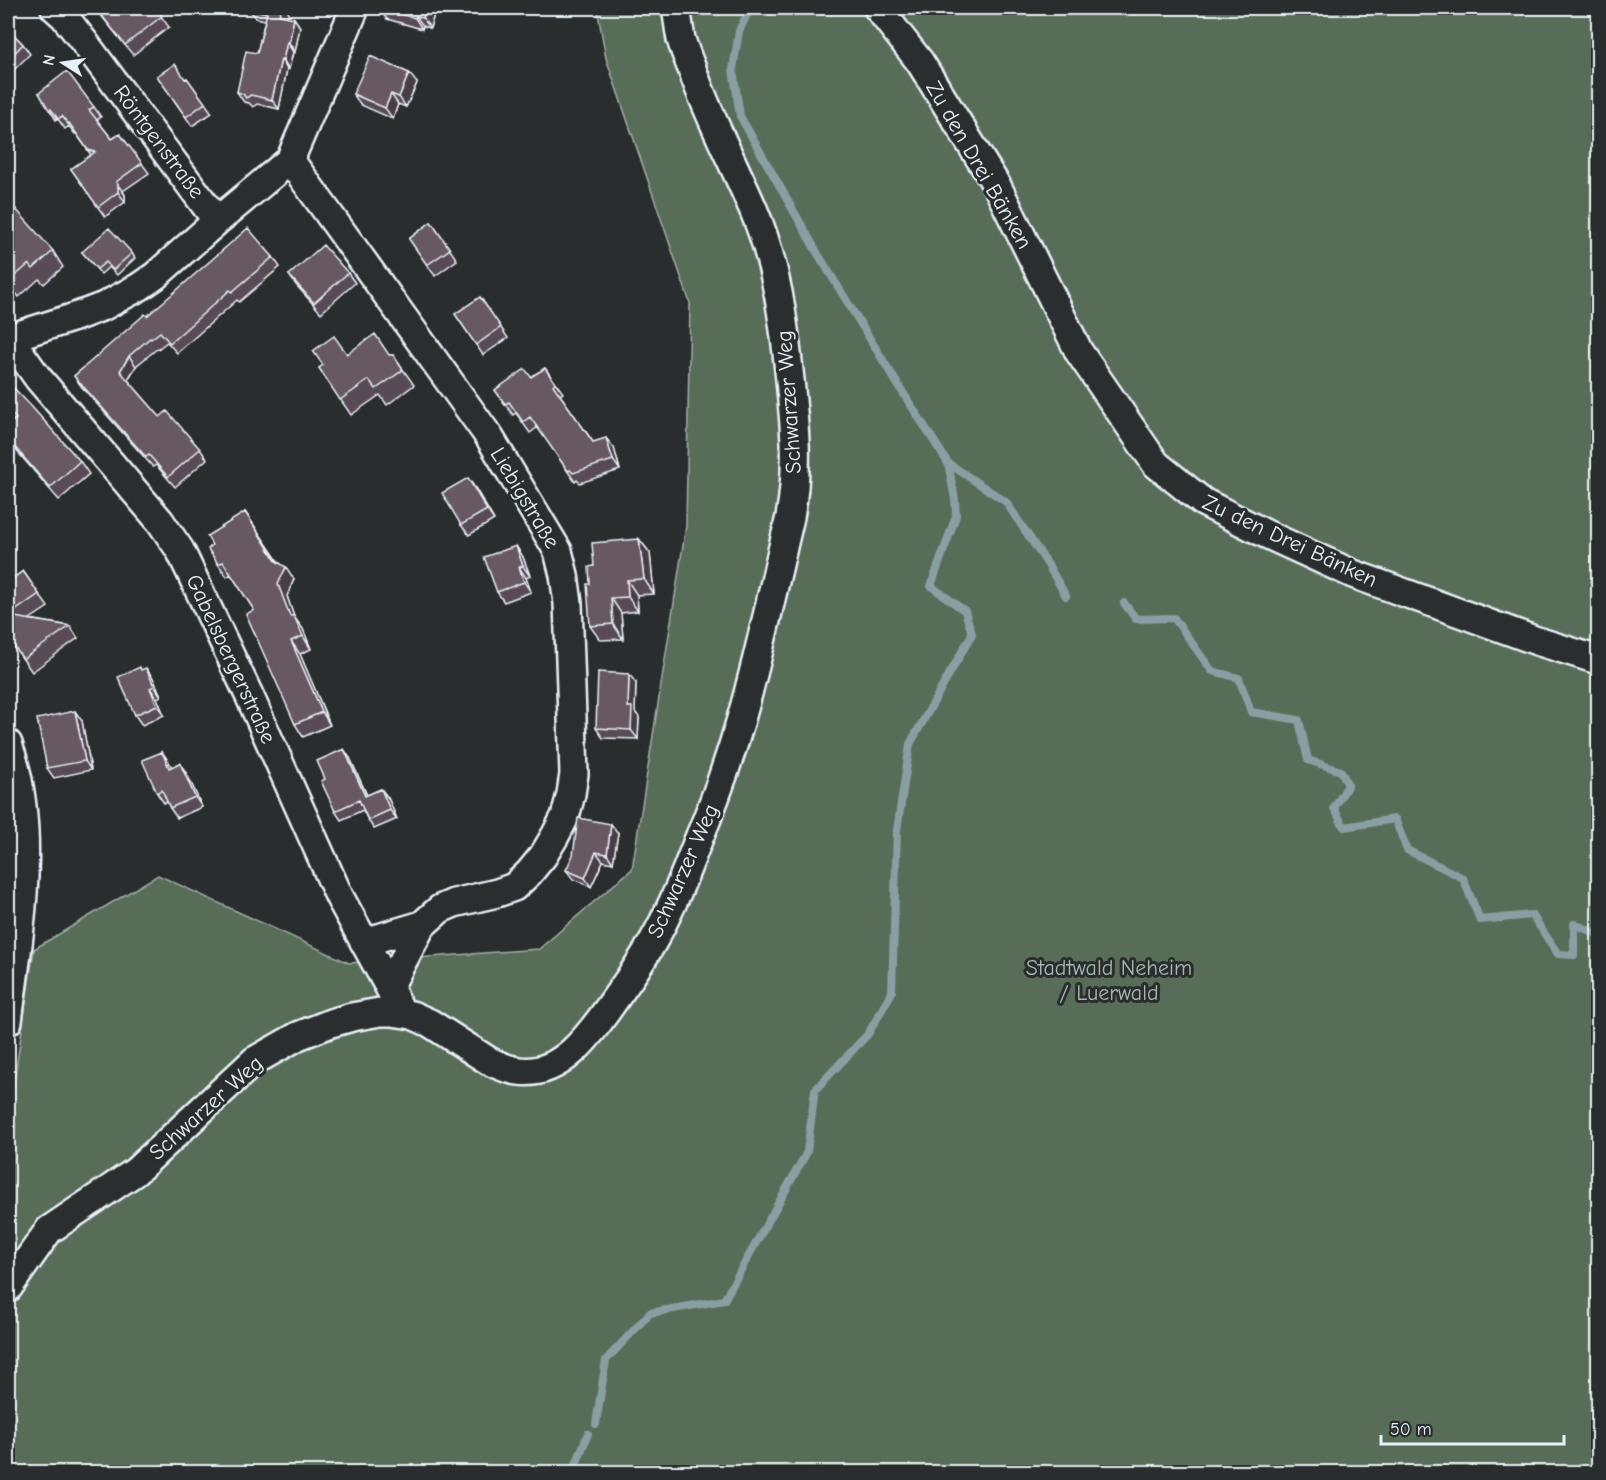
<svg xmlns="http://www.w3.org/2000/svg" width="1606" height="1480" font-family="'Comic Neue',sans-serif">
<rect width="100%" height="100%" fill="#2a2d2e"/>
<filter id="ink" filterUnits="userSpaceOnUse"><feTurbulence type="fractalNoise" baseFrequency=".0167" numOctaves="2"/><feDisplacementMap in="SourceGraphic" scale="12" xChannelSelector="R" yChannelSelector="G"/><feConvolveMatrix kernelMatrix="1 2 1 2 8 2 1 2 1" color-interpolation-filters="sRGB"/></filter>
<g filter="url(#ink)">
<!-- green -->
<path fill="#586d58" stroke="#a0afa8" stroke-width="1.5" d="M597,8H1598V1472H8V1122L34,949L158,875L349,963L539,949L632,869L686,526L690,303L606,58Z"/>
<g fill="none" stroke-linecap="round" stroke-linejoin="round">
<!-- stream -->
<path stroke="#899fa4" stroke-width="8" d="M948,463L1006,502L1048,565L1066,596
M1124,603L1136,619L1174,618L1212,671L1239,678L1251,712L1299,720L1308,760L1341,771L1348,785L1334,808L1344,827L1395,819L1407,850L1463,878L1480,920L1532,915L1558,954L1574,955V924L1598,934
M596,1424L606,1360L650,1313L724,1300L807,1152L815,1090L868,1034L892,992L897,830L910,744L972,634L965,611L931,586L956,516L955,499L948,463L900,388L818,254L740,116L733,69L739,31L750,8
M573,1472L588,1434"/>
<defs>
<path id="street" d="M55,8L64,16L85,43L217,221
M878,8L920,62L997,186L1079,352L1156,464L1203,502L1266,534L1353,574L1537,641L1598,660
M290,160L490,438L558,551L564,575L568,603L574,774L571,794L565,817L555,836L543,856L529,873L514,887L497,893L454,903L440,909L422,925L365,942
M8,336L38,378L160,521L180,550L249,695L339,896L389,987L402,1013
M9,338L75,317L104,306L139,287L155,276L217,221L290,160L355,8
M8,744C39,830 19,933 8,1021
M389,987L422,925
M8,1288L49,1230L135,1172L254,1061L298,1036L331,1023L352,1017L380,1012H392L412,1015L430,1023L489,1061C498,1065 508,1070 519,1071C563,1077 593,1030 615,999C630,978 645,957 657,934C673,905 685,874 697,843C714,803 729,761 741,719C760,653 774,584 790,517C799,467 795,430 790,380C784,323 777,265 754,211C734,164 709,118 692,69C688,59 684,49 681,39C679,29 678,18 676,8"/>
</defs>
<!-- street casing -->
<use href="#street" stroke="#e8f1f8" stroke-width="32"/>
<!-- street -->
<use href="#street" stroke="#2a2d2e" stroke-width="27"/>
</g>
<!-- wall -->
<path fill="#594c54" stroke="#e8f1f8" stroke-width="1.5" d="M95,8H155L169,27L133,55Z
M289,8L287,17L294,18L300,27L295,52H293L289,69H287L279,109L257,104L253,107L249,103L244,102L237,92L257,53L265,20L256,18L249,9Z
M436,8L430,28L423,26L422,29L387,19L379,9Z
M8,29L23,44L30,54L8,76Z
M157,76L185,79L187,78L212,113L192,126Z
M417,83L406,107L398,104L393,119L361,105L353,94Z
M39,93L94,107L101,117L97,120L112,139L120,134L149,173L123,191L125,195V202L105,217L71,169L91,155L76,133L75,134L69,126L65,129L58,119L56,120Z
M8,212L53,251L63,267L44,284L39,279L19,297L8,284Z
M431,222L457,260L435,276L409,239Z
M82,252L132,253L135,258L117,275L109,267L101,274Z
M273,257L280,267L239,302L237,300L177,353L167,342L158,349V348L136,366L128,380L160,417L200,449L207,459L175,487L156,465L153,467L81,386L74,376L147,316Z
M348,273L355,283L321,313L296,285L289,275Z
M480,297L508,338L483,355L455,314Z
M347,354L393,355L414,385L387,405L380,395L351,415L319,368Z
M545,368L563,393L560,395L593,442L614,448L620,470L580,483L577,480L575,482L538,427L530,433L516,413L513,415L495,390L531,377Z
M8,382L80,461L89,474L59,500L8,441V426L14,421L8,414Z
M475,488L494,520L469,535L461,525Z
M245,512L278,561L294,579L287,596L294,617L303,629L311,649L300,654L330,725L303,737L295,724L254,610L231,574L227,577L218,564Z
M639,539L650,553L654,594L637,595L638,611L621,613L623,639L600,640L590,626V584L594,566Z
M516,546L523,557L530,576L526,578L531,592L504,602L497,592Z
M23,571L48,607L30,619L70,626L78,638L32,672L8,638V582Z
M142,670L153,678L161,696L157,698L164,715L142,725L135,715Z
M636,683L635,712L639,717L638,739L603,738L596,728Z
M82,721L91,770L54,778L47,768Z
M162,752L172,767L187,774L202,807L177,818L170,808L167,802L164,803L157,793Z
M350,758L367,795L381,789L388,798L397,819L374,829L368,820L363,810L341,820L335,811L325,779Z
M618,833L613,863L603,861L591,887L573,879L566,870Z"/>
<!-- shaded-wall -->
<path fill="#493e45" stroke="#e8f1f8" stroke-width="1.5" d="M281,8H289L286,24L279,15Z
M426,8H436L430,28L423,18Z
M416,16L423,26L422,29L415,18Z
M294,18L300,27L295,52L289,43Z
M287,42L293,52L289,69L283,60Z
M281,59L287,69L279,109L272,100Z
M409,73L417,83L406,107L399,97Z
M391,94L398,104L393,119L385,108Z
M118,185L125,195V202L118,192Z
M129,356L136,366L127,381L120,371Z
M606,438L614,448L620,470L613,460Z
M468,478L475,488L494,520L487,510Z
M245,512L284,571L286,567L294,579L287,596L294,617L303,629L311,649L290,616Z
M639,539L650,553L654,594L644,579Z
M516,546L523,557L530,576L523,566Z
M519,567L526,578L531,592L524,582Z
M627,580L637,595L638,611L628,597Z
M611,598L621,613L623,639L613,624Z
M291,641L300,654L330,725L322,712Z
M146,668L153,678L161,696L154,686Z
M629,674L636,683L635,712L639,717L638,739L631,730L628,707Z
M150,688L157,698L164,715L157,705Z
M75,711L82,721L91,770L85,761Z
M344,749L350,758L371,805L365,796Z
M162,752L169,762L177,778L169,768Z
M180,763L187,774L202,807L195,797Z
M381,789L388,798L397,819L390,810Z
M611,824L618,833L613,863L607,854Z
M596,852L603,861L591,887L585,878Z"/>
<!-- building -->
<path fill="#685862" stroke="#e8f1f8" stroke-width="1.5" d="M96,8H155L162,16L125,45Z
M250,8H281L279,15L294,18L289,43L287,42L283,60L281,59L272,100L251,95L246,98L243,94L237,92L246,51L257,53L267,13L249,9Z
M380,8H426L423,18L416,16L415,18L379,9Z
M8,29L23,44L8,60Z
M370,56L409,73L399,97L391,94L385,108L353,94Z
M175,64L185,79L187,78L205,103L186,117L157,76Z
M67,71L94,107L89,110L112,139L120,134L142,163L116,182L118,185V192L98,207L71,169L95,152L88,150L69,123L68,124L62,116L58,119L51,109L49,110L39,93Z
M14,207L53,251L33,269L29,264L8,282V212Z
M431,222L450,249L427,265L409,239Z
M109,228L132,253L113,270L106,262L97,269L82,252Z
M248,228L273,257L232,292L230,290L170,343L160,332L151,339L150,338L129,356L120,371L160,417L167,411L200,449L168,477L149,455L146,457L74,376L145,314L147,316Z
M323,245L348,273L314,303L289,275Z
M480,297L501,327L476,345L455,314Z
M375,334L389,355H393L403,370L376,389L369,380L340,400L319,368L323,365L313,351L334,336L347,354Z
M545,368L555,383L553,385L593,442L606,438L613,460L573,473L570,470L568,471L530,417L523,422L509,402L505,404L495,390L525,369L531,377Z
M8,382L31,406L80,461L50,488L8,439V426L16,419L8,410Z
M468,478L487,510L461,525L442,493Z
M245,512L276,561L286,567L278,584L290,616H294L303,636L291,641L322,712L295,724L246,614L254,610L223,562L218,564L208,549L212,545L207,536Z
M639,539L644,579L627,580L628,597L611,598L613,624L590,626L587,584H590L589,567L594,566L592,543Z
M516,546L523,566L519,567L524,582L497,592L484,557Z
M23,571L39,594L8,616L70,626L23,659L8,638V582Z
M140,667L141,670L146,668L154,686L150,688L157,705L135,715L118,677Z
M598,672L629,674L628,707H632L631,730L596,728Z
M75,711L85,761L47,768L37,719Z
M344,749L365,796L381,789L390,810L368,820L359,800L335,811L321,781L325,779L317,761Z
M162,752L169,768L180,763L195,797L170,808L162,790L157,793L142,760Z
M578,818L611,824L607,854L596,852L585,878L566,870L573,855Z"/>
</g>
<g text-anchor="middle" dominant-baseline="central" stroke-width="6" stroke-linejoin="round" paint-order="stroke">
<!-- street labels -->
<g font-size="22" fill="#e8f1f8" stroke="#2a2d2e">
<text transform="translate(159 142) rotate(53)">Röntgenstraße</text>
<text transform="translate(979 165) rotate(60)">Zu den Drei Bänken</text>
<text transform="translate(789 402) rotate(-94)">Schwarzer Weg</text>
<text transform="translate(525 498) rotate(59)">Liebigstraße</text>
<text transform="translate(1290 541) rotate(25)">Zu den Drei Bänken</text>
<text transform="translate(231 659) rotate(65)">Gabelsbergerstraße</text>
<text transform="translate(683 871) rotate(-66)">Schwarzer Weg</text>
<text transform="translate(206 1108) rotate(-42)">Schwarzer Weg</text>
</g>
<!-- park labels -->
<g font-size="22" fill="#a7b6b0" stroke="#2a2d2e">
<text x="1109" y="968">Stadtwald Neheim<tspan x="1109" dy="25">/ Luerwald</tspan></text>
</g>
</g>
<!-- margin -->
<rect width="1606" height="1480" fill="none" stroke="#2a2d2e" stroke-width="30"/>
<rect x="15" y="15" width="1576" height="1450" fill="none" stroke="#e8f1f8" stroke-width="2" filter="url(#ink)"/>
<!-- north arrow -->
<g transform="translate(63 63) rotate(282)" stroke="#2a2d2e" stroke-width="4.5" paint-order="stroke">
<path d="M0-4.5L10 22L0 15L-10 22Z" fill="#e8f1f8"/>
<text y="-9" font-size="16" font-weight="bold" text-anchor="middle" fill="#e8f1f8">N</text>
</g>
<!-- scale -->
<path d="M1381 1435v9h183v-9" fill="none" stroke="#e8f1f8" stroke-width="3"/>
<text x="1390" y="1435" font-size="18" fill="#e8f1f8" stroke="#2a2d2e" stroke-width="4.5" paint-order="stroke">50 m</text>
</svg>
